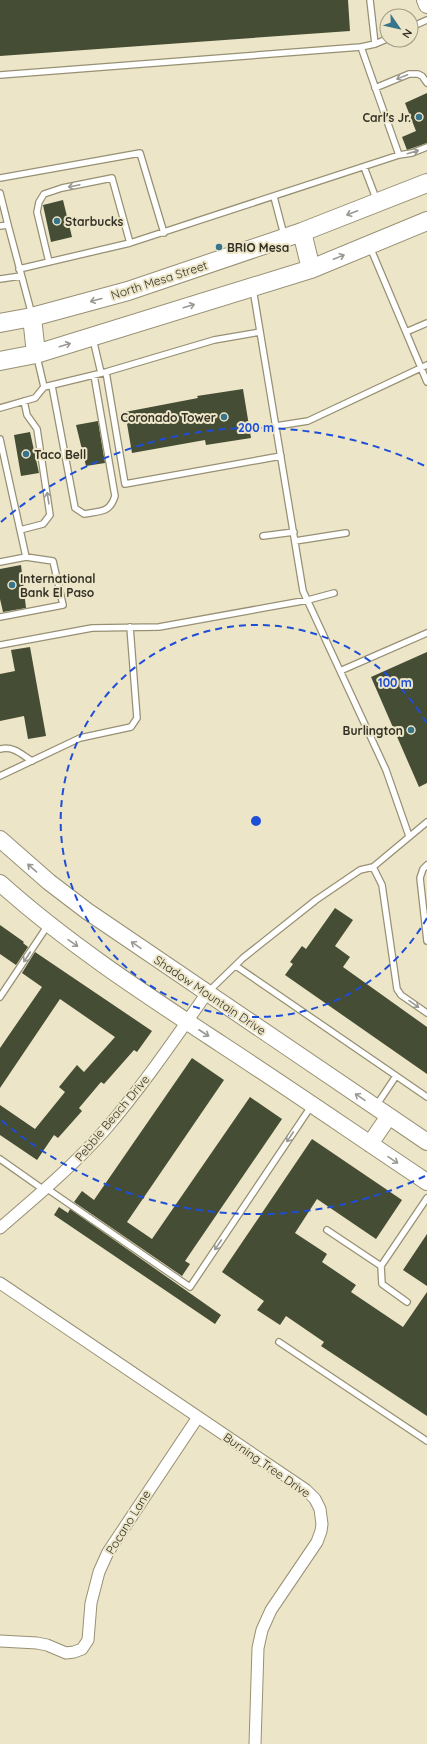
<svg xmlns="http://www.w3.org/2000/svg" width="427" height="1744" font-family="Quicksand,sans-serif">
<rect width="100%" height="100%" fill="#ece5c7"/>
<!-- building -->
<path fill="#454d34" d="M0,0H348L350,31L0,56Z
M427,93V143L407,150L402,137L416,131L405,103Z
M63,200L72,237L51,242L43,205Z
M243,389L251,438L206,445L205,440L132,453L125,412L198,398L197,396Z
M98,421L105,463L86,466L76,425Z
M30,432L39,473L21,476L14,435Z
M21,565L26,608L3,612L0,599V569Z
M30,647L46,736L28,739L24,716L0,721V674L15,671L11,650Z
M427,652V783L419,787L371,677Z
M335,908L353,920L335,946L350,957L343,967L427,1027V1074L285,975L293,964L290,962L302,946L306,949Z
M0,925L24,942L23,943L28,947L16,965L0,954Z
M35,952L152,1031L137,1052L134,1050L104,1084L101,1082L79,1108L82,1111L58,1138L54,1135L37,1160L0,1135V1105L35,1129L65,1092L59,1087L77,1065L84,1072L115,1037L60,999L0,1088V1048L42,987L22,973Z
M192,1058L224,1080L127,1222L152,1239L250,1097L282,1119L185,1261L190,1264L182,1276L74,1202L82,1191L94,1200Z
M312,1139L402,1200L376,1239L317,1199L295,1233L327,1254L322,1262L356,1285L351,1292L403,1327L427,1292V1416L321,1346L324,1342L286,1316L280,1325L257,1310L264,1301L222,1272Z
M59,1207L68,1213L70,1209L221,1315L215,1324L54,1215Z
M427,1234V1286L403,1270Z"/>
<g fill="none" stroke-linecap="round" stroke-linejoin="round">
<defs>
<path id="lane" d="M370,0L375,44
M411,27L427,20
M361,47L375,44L387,39
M0,75L361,47L399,155L130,243L19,269
M375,88L409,74H418L422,76L427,83
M399,155L412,153L427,147
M364,167L377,201
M0,178L140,153L164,233
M0,193L8,225
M274,197L284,235
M0,226L8,225L32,315
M370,247L427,382
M49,262L37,212L39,202L44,194L62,188L112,178L130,243
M0,279L21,276
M253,289L303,591L386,770L409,836
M406,332L427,323
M93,339L101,373
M37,357L44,387
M106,372L125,484L281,456
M52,386L75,508L84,514C100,511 110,513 115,496L94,375
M0,408L35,398L44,387L106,372L214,340L260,332
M276,426L308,421L427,365
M0,439L26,557
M20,530L43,524L50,515L37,429L27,415L24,401
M263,536L294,532
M295,541L346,533
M0,562L26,557L53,561L63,605L0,617
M0,645L92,628L159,627L308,600L334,593
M340,671L427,633
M0,749C14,746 21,754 32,761
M0,776L80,738L131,727L137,718L130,627
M427,865L423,869L420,878L427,941
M373,867L382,885L397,989L401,995L427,1013
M236,966L427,1097
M209,991L243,958L316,900L360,870L373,867L427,822
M0,997L48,925
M376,1106L396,1076
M0,1159L44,1190
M46,1188L190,1287L312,1105
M327,1230L381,1266L427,1198
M381,1266L382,1284L407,1302
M279,1342L427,1441"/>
<path id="street" d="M0,1228C36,1197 73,1166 105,1130C142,1087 174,1040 207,993
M0,1283L306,1490L315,1499L320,1509L322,1524L321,1531L317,1542L271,1610L262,1630L258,1648L255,1744
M0,1641L37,1643L47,1645L66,1653L74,1652L82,1649L88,1640L91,1603L99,1572L108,1552L198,1417"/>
<path id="secondary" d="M425,0L427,5
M0,839L49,882L87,911L427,1142
M0,883C68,944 145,994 221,1044C290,1089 358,1136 427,1182
M370,1144L389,1116"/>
<path id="primary" d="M302,232L311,269
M32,317L36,354
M0,323L32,317L128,291L302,232L427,183
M0,361L36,354L311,269L427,221"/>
</defs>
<!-- lane casing -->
<use href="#lane" stroke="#979074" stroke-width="8"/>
<!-- street casing -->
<use href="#street" stroke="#979074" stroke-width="13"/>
<!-- secondary casing -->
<use href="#secondary" stroke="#979074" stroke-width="18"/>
<!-- primary casing -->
<use href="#primary" stroke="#979074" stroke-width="20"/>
<!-- lane -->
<use href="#lane" stroke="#fff" stroke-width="5.5"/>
<!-- street -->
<use href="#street" stroke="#fff" stroke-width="11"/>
<!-- secondary -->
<use href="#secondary" stroke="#fff" stroke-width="16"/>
<!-- primary -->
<use href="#primary" stroke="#fff" stroke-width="18"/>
</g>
<!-- one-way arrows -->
<defs><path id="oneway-shaft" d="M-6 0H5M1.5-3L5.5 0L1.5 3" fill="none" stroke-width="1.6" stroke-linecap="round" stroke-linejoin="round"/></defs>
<g stroke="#999892">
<use href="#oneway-shaft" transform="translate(402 77) rotate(158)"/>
<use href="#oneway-shaft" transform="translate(413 152) rotate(-16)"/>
<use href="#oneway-shaft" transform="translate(74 186) rotate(168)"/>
<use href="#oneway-shaft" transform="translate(352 213) rotate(159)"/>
<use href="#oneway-shaft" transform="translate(339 257) rotate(-22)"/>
<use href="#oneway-shaft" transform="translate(96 300) rotate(165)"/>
<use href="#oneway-shaft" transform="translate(189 306) rotate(-17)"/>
<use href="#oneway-shaft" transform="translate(65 345) rotate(-17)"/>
<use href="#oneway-shaft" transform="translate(48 498) rotate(-99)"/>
<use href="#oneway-shaft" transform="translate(32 868) rotate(-139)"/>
<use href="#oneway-shaft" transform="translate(73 943) rotate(35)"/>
<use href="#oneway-shaft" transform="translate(136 945) rotate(-146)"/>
<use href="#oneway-shaft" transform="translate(27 957) rotate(123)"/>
<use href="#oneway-shaft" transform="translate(414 1004) rotate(35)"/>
<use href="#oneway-shaft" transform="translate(204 1033) rotate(33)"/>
<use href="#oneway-shaft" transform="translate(360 1097) rotate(-146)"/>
<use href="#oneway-shaft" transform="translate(290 1137) rotate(124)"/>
<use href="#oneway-shaft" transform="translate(393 1160) rotate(34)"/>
<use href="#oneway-shaft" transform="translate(218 1245) rotate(124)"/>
</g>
<!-- distance rings -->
<g fill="none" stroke="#1d4ed8" stroke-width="2" stroke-dasharray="7 5">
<path d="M427 918A196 196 0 1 1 427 724"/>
<path d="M425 1176A393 393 0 0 1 1 1120M1 522A393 393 0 0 1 425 466"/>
</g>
<!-- markers -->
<g fill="#37748b" stroke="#ece5c7" stroke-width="1.5">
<circle cx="419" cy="117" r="4"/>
<circle cx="57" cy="221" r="4"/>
<circle cx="219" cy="247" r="4"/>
<circle cx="224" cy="417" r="4"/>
<circle cx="26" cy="454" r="4"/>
<circle cx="12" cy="585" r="4"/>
<circle cx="411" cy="730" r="4"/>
</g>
<g text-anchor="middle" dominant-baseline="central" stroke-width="4" stroke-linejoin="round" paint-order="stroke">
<!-- poi labels -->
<g font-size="12" font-weight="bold" fill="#333025" stroke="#ece5c7" text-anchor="start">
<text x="411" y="117" text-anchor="end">Carl's Jr.</text>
<text x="65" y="221">Starbucks</text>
<text x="227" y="247">BRIO Mesa</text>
<text x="216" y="417" text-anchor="end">Coronado Tower</text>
<text x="34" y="454">Taco Bell</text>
<text x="20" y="578">International<tspan x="20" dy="14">Bank El Paso</tspan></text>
<text x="403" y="730" text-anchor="end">Burlington</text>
</g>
<!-- street labels -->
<g font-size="12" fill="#333025" stroke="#ece5c7">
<text transform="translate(159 280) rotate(-18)">North Mesa Street</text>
<text transform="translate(210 995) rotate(34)">Shadow Mountain Drive</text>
<text transform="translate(112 1118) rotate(-50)">Pebble Beach Drive</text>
<text transform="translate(267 1465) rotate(35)">Burning Tree Drive</text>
<text transform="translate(128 1522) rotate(-58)">Pocano Lane</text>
</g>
</g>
<circle cx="256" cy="821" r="6" fill="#1d4ed8" stroke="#ece5c7" stroke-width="2"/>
<g font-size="12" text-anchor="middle" font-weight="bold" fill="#1d4ed8" stroke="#ece5c7" stroke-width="4" stroke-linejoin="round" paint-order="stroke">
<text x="256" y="432">200 m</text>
<text x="395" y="687">100 m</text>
</g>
<!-- north arrow -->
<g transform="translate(399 28) rotate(124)"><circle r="19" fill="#ece5c7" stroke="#a29d86"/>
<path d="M0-3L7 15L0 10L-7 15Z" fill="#37748b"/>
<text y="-6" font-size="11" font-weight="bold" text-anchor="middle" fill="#333025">N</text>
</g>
</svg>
